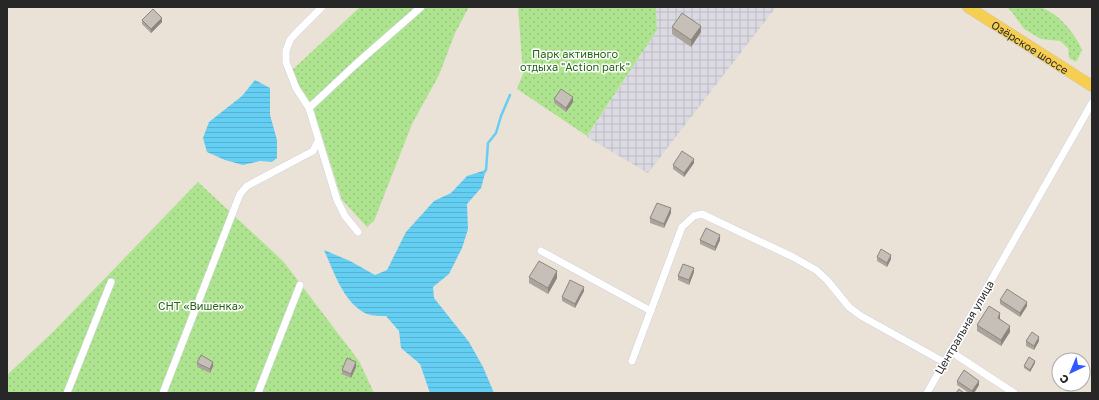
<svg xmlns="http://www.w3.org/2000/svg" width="1099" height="400" font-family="'Golos Text',sans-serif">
<defs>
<pattern id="industrial-grid" width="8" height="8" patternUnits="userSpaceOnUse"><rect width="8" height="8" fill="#dbd9e2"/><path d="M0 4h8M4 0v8" fill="none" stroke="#bcbac2"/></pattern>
<pattern id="green-dots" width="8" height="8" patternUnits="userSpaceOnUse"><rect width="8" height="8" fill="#aee490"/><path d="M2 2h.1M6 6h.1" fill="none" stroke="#96c47c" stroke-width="1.8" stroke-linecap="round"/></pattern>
<pattern id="water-rules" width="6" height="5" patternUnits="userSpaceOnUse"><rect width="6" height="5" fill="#64cef3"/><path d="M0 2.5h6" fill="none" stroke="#57b1d0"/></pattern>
</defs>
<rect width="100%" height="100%" fill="#ebe2d7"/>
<!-- industrial -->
<path fill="url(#industrial-grid)" d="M656,7H776L648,173L587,137L657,30Z"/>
<!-- green -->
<path fill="url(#green-dots)" d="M360,7H469L455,33L439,75L412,124L374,221L367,227L342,200L312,105L289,73Z
M518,7H656L657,30L587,136L517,89L523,74Z
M1007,7C1017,7 1029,5 1038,7C1056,10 1076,34 1082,50L1076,62L1069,58L1068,48L1060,41L1041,39L1024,29L1012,12Z
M198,182L283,261L359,361L374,393H7V375L53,332Z"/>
<!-- water -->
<path fill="url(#water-rules)" d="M255,80L270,88V115L277,140V158L272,162L260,161L243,165L225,160L207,152L203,138L209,122L242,96Z
M486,170L481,188L467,204L468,229L462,248L449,274L433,287L434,298L469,342L483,367L494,393H430L420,364L401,348L399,331L386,316C380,316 373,316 367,314C344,304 334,272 324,250L350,261L375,275L387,270L406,232L434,201L451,193L467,176Z"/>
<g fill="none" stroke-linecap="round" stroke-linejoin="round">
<!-- stream -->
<path stroke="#64cef3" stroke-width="2.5" d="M484,172L486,170L488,143L496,133L501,116L510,95"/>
<defs>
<path id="street" d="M322,7L295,34L290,40L286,51V62L296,88L309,108L337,200L345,216L358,232
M309,108L355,65L421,7
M541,251L651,311
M950,351L1014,393
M632,361L682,227L694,216L702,214L793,257L816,270L827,280L849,307L861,316L944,362
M67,393L111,282
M163,393L240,194L247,186L313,151L318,141
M258,393L300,285
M927,393L1092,103"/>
<g id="primary">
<path id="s1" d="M968,7L1092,86"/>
</g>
</defs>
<!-- street casing -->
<use href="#street" stroke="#cdd1e1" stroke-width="8"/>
<!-- primary casing -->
<use href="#primary" stroke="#c7c7c7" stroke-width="12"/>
<!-- street -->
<use href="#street" stroke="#fff" stroke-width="7"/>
<!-- primary -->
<use href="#primary" stroke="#f6ce51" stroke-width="11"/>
</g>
<!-- wall -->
<path fill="#aaa49d" d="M142,20L162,22L151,33L142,24Z
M672,27L701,32L691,47L672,34Z
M554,99L573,102L566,112L554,103Z
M694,163L684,177L673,169V165Z
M671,213L664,228L650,223V218Z
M700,240H720L715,251L700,244Z
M877,257L891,259L887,267L877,261Z
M694,272L689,285L678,280V276Z
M529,277L557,278L548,294L529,283Z
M584,291L575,308L562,301V297Z
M1000,300L1027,306L1020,317L1000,304Z
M1000,319L1010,332L1001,346L977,331V325Z
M1026,341H1039L1034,350L1026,346Z
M197,363L213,366L210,373L197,367Z
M1035,363L1030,372L1024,368V366Z
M356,367L351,378L342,374V370Z
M957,381L979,385L974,393H969L957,385Z"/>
<!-- shaded-wall -->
<path fill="#8b8680" d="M162,18V22L151,33V29Z
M701,26V32L691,47V40Z
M573,97V102L566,112V108Z
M694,159V163L684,177V173Z
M671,208V213L664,228V224Z
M720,235V240L715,251V247Z
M891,255V259L887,267V263Z
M694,268V272L689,285V280Z
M557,271V278L548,294V288Z
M584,287V291L575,308V304Z
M1027,302V306L1020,317V313Z
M1000,313V320L998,318Z
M1010,326V332L1001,346V340Z
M1039,337V341L1034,350V346Z
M1035,361V363L1030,372V370Z
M213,362V366L210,373V369Z
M356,362V367L351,378V374Z
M979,381V385L974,393H972V391Z"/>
<!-- building -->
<path fill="#c6bfb7" stroke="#8b8680" d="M153,9L162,18L151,29L142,20Z
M682,13L701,26L691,40L672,27Z
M561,89L573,97L566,108L554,99Z
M682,151L694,159L684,173L673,165Z
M657,203L671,208L664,224L650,218Z
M706,228L720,235L715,247L700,240Z
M881,249L891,255L887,263L877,257Z
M539,261L557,271L548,288L529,277Z
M683,264L694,268L689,280L678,276Z
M570,280L584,287L575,304L562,297Z
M1007,289L1027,302L1020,313L1000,300Z
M989,306L1000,313L998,318L1010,326L1001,340L977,325Z
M1032,332L1039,337L1034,346L1026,341Z
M201,355L213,362L210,369L197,363Z
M1029,357L1035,361L1030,370L1024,366Z
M347,358L356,362L351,374L342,370Z
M964,370L979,381L972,391L957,381Z
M959,389L964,393H956Z"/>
<g text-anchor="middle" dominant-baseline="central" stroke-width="3" stroke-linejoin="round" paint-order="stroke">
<!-- street labels -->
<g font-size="11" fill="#272727" stroke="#fff">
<text stroke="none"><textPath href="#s1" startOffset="74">Озёрское шоссе</textPath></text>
<text transform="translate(964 327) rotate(-60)">Центральная улица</text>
</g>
<!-- park labels -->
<g font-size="11" fill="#276516" stroke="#fff">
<text x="575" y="53">Парк активного<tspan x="575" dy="13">отдыха "Action park"</tspan></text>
<text x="201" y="305">СНТ «Вишенка»</text>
</g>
</g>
<!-- border -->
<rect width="1099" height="400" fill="none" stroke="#272727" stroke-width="16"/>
<!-- north arrow -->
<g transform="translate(1071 372) rotate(224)"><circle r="19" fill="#ffffff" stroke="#a9a9a9"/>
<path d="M0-3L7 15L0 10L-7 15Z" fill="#3058ff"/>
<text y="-6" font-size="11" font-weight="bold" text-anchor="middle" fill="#272727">С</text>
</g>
</svg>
